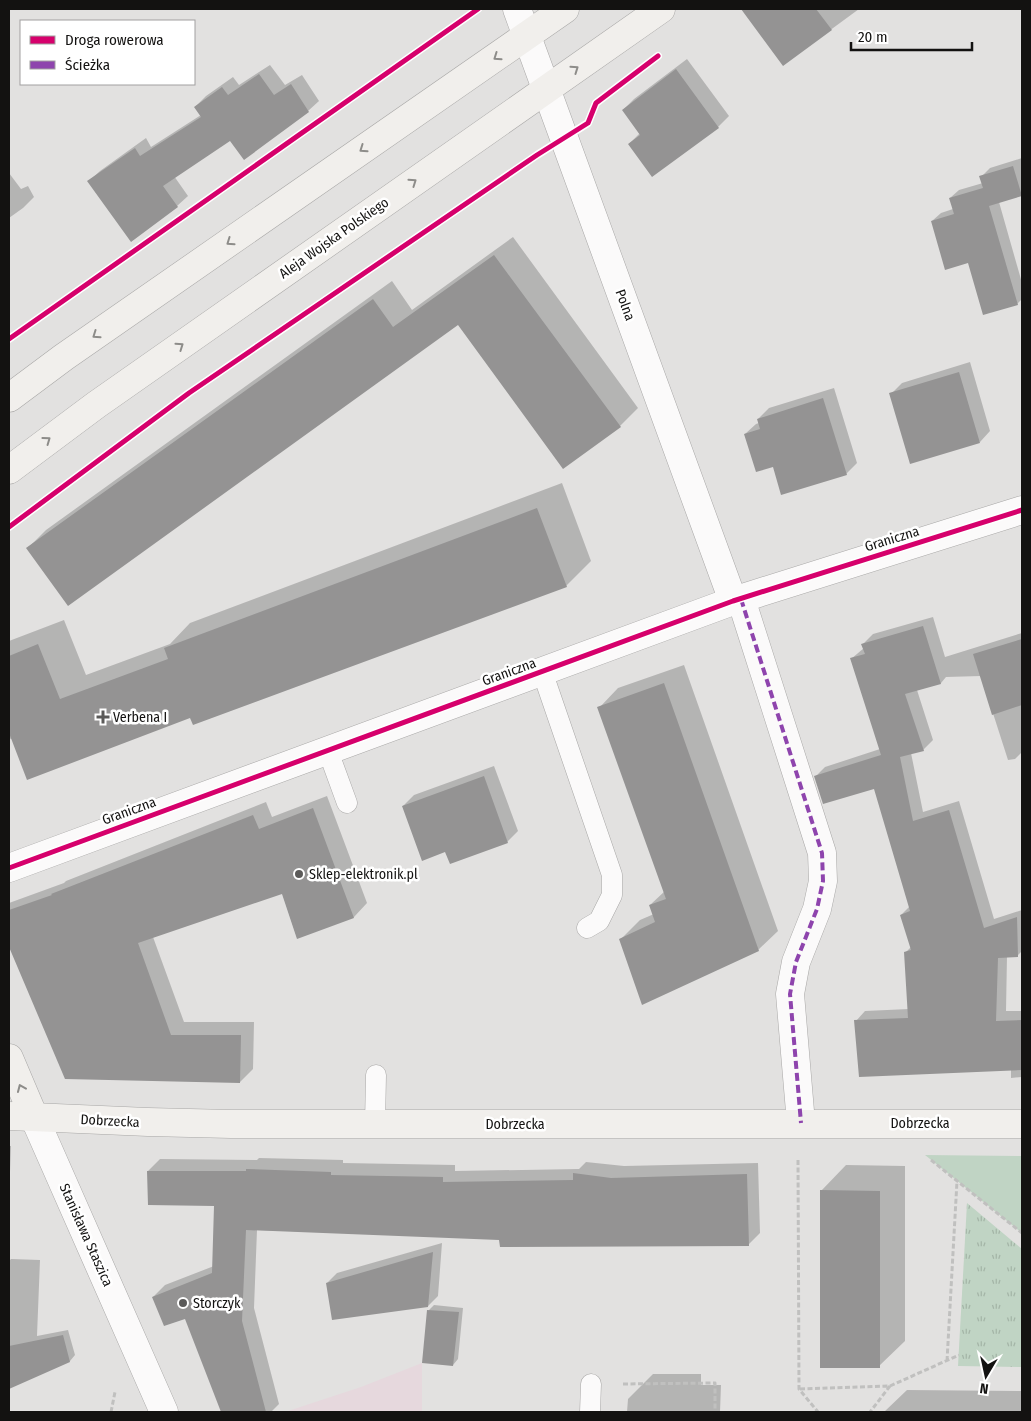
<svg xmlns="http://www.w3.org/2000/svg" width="1031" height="1421" font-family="'Fira Sans Condensed',sans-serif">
<defs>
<pattern id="park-tufts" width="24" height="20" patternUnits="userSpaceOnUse" patternTransform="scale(1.25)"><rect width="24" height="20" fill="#c0d4c4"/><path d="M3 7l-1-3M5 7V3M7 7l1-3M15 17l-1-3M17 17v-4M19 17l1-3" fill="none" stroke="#a4b5a7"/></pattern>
</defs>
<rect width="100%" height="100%" fill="#e2e1e0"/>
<!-- commercial -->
<path fill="#e6d8dd" d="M422,1363V1412H285L361,1387Z"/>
<!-- grass -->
<path fill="#c0d4c4" d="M925,1155L1022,1156V1233Z"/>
<!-- park -->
<path fill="url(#park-tufts)" d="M967,1203L1022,1249V1367L958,1366Z"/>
<!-- shadow -->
<path fill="#0003" d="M755,9H859L784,64L748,16Z
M687,59L729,116L718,127L629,144L640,133L623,110L634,99Z
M270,65L285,85L302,75L319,101L308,111L230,139L174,176L188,196L177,206L89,181L100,171L146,138L151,147L201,115L195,107L206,96L233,77L239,85Z
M1022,158V194L999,202L1022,283V299L1017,304L969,261L932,221L941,213L953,209L950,198L959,190L983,183L981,177L990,168Z
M9,173L21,189L28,186L34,197L23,208L9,218Z
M513,237L638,408L620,426L459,323L28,548L46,530L392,281L412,310Z
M970,362L990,431L980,442L891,394L902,383Z
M834,388L857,463L846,474L773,466L745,434L756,424L759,423L758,419L769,408Z
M562,483L591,561L566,586L191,717L9,739V641L64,620L86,675L170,644L190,623Z
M933,617L945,657L1022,633V752L1015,759L1008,760L981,676L946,677L941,683L917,690L933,740L923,750L911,753L923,812L959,801L994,919L1022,910V951L1017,956H1007L1006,1011H1022V1077L1011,1078V1069L856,1021L865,1011L909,1009L906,952L912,946L901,915L910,906L875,787L815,777L825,767L880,749L851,659L864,648L863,644L873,634Z
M684,665L778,931L758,950L620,940L640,920L654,914L650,905L665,891L599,708L618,688Z
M494,766L518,831L507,842L446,850L403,806L414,795Z
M327,796L367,903L354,917L297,937L282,892L153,937L184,1022H254L253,1069L240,1082L66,1078L9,944V903L64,883L66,881L266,802L272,817Z
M9,1146H11L9,1199Z
M259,1158L343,1160V1163L455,1165V1171L579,1169L586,1162L624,1166L758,1163L760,1233L748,1245L257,1230L254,1308L279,1404L271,1412H222L186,1317L153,1297L165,1285L214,1266L215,1205L148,1171L160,1159L257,1160Z
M846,1165L905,1166V1341L879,1366L821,1191Z
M442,1243L438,1296L428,1306L327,1283L337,1273Z
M11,1259L40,1260L37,1336L68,1330L75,1355L70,1361L9,1387V1261Z
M434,1305L463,1308L458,1359L453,1365L424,1362L429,1310Z
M653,1374H701V1385H721L720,1412H627L628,1399Z
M907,1390L1022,1391V1412H884Z"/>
<!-- building -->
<path fill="#949393" d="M741,9H816L832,30L783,66Z
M676,69L719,128L652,177L628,144L640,135L622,110Z
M259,74L274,95L291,84L309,112L244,160L230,141L163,186L178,207L131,242L87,181L135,148L140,156L201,117L194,107L222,87L228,95Z
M1013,166L1022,196L989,206L1018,305L983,315L968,263L945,270L931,221L954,214L949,198L983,188L979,176Z
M494,255L621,427L563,469L458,325L68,606L26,548L373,299L393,327Z
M959,372L980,443L910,464L889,393Z
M823,398L847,475L781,495L773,467L756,472L744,434L760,429L757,419Z
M537,508L567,587L193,725L190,718L27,780L9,733V656L38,644L60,699L168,659L164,648Z
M923,626L941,684L905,694L924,751L900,757L913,821L949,810L984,928L1017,917L1018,957L998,958L996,1021L1022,1020V1070L859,1077L854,1020L908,1018L904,952L911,950L900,915L910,911L874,789L823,804L814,776L881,755L850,658L865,654L861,644Z
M1022,639V705L992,715L973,654Z
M664,683L759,951L642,1005L619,939L655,922L649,905L666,899L597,707Z
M484,776L508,843L450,864L445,852L422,861L402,806Z
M313,808L354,918L297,939L282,894L138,943L171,1035H241L240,1083L65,1079L9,947V910L52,895L51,894L253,815L259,829Z
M246,1169L331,1172V1175L443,1177V1182L573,1180V1173L611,1178L747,1174L749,1246L500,1247L499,1240L246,1230L242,1321L266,1412H221L185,1319L164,1326L152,1297L212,1273L214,1206L148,1205L147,1171H246Z
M820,1190L880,1191V1368H820Z
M433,1252L428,1307L332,1320L326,1283Z
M427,1310L459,1312L453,1366L422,1363Z
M63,1335L70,1362L9,1389V1346Z"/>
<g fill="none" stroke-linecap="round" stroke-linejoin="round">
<defs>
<path id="lane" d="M542,671L612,875V895L599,921L587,928
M328,751L347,803
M375,1124L376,1075
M590,1412L591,1384"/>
<path id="street" d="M517,9L733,601
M741,599L822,853L823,881L817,909L796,962L790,994L801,1123
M9,868L733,601L1022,510
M34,1117L164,1412"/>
<path id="secondary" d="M9,398L64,357L565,9
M9,470L96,405L661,9
M9,1058L34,1117
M9,1116L148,1122L231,1124H1022"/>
</defs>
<!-- lane casing -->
<use href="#lane" stroke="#a8a7a6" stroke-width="21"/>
<!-- street casing -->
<use href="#street" stroke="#a8a7a6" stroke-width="29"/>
<!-- secondary casing -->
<use href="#secondary" stroke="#a8a7a6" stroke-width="29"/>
<!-- path -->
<path stroke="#c0c0bf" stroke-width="3" stroke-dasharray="5 2.5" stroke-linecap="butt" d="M798,1160L799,1389L818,1412
M931,1160L1022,1233
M947,1361L957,1181
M623,1384L715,1383V1412
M890,1386L959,1355
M800,1389L890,1386L870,1412
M111,1412L115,1392"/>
<!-- lane -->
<use href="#lane" stroke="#fbfafa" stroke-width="20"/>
<!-- street -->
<use href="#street" stroke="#fbfafa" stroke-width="28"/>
<!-- secondary -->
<use href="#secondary" stroke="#f1efec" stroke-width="28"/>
<!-- quiet -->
<path stroke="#8e44ad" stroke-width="4" stroke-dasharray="8 4" stroke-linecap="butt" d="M741,599L822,853L823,881L817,909L796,962L790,994L801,1123"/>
<defs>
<path id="cycleway" d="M9,339L478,9
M9,527L189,393L537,155L588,123L596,103L658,56
M9,868L733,601L1022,510"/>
</defs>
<!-- cycleway casing -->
<use href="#cycleway" stroke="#fff" stroke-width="8"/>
<!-- cycleway -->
<use href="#cycleway" stroke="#d6006c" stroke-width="5"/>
</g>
<!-- one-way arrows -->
<defs><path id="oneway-chevron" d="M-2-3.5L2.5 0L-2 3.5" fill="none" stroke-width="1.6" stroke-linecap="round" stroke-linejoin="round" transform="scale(1.25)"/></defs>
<g stroke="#8d8c89">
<use href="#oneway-chevron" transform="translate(497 57) rotate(145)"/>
<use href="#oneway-chevron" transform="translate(575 69) rotate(-35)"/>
<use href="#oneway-chevron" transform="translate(363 149) rotate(145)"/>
<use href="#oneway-chevron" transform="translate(413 182) rotate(-35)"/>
<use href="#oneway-chevron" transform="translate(230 242) rotate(145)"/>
<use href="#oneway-chevron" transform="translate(96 335) rotate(145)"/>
<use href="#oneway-chevron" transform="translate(180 346) rotate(-35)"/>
<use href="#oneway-chevron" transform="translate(47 440) rotate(-36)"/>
<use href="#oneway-chevron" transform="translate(21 1088) rotate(-113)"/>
</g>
<!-- markers -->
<g fill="#5b5a59" stroke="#fff" stroke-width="2">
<path d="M100.5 709.5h5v5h5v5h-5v5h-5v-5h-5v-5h5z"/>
<circle cx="299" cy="874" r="5"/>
<circle cx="183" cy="1303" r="5"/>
</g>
<g text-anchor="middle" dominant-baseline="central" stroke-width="5" stroke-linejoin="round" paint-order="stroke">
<!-- street labels -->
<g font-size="14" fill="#131211" stroke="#fff">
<text transform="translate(334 238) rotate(-35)">Aleja Wojska Polskiego</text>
<text transform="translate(625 305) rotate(70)">Polna</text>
<text transform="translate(892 539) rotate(-17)">Graniczna</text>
<text transform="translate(509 672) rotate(-20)">Graniczna</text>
<text transform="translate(129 811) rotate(-20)">Graniczna</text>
<text transform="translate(110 1121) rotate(3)">Dobrzecka</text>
<text x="920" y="1123">Dobrzecka</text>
<text x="515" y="1124">Dobrzecka</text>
<text transform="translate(86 1235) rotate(66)">Stanisława Staszica</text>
</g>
<!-- poi labels -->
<g font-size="14" fill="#131211" stroke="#fff" text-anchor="start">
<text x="113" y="717">Verbena I</text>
<text x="309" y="874">Sklep-elektronik.pl</text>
<text x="193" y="1303">Storczyk</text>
</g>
</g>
<!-- border -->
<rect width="1031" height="1421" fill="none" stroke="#131211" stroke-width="20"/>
<!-- legend -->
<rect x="20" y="20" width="175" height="65" fill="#ffffff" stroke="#a1a0a0"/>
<rect x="30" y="36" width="25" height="8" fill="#d6006c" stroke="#a1a0a0"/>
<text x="65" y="45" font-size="15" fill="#131211">Droga rowerowa</text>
<rect x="30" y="61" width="25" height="8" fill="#8e44ad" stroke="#a1a0a0"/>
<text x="65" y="70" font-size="15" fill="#131211">Ścieżka</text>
<!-- north arrow -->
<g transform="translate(986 1376) rotate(189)" stroke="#ffffff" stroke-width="4" paint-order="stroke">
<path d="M0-4L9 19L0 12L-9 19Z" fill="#131211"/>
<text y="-8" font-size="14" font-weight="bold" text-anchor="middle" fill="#131211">N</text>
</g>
<!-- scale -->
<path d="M851 42v8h121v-8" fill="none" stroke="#131211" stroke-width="2.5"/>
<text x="858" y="42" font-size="15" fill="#131211" stroke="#ffffff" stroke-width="4" paint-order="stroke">20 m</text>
</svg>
